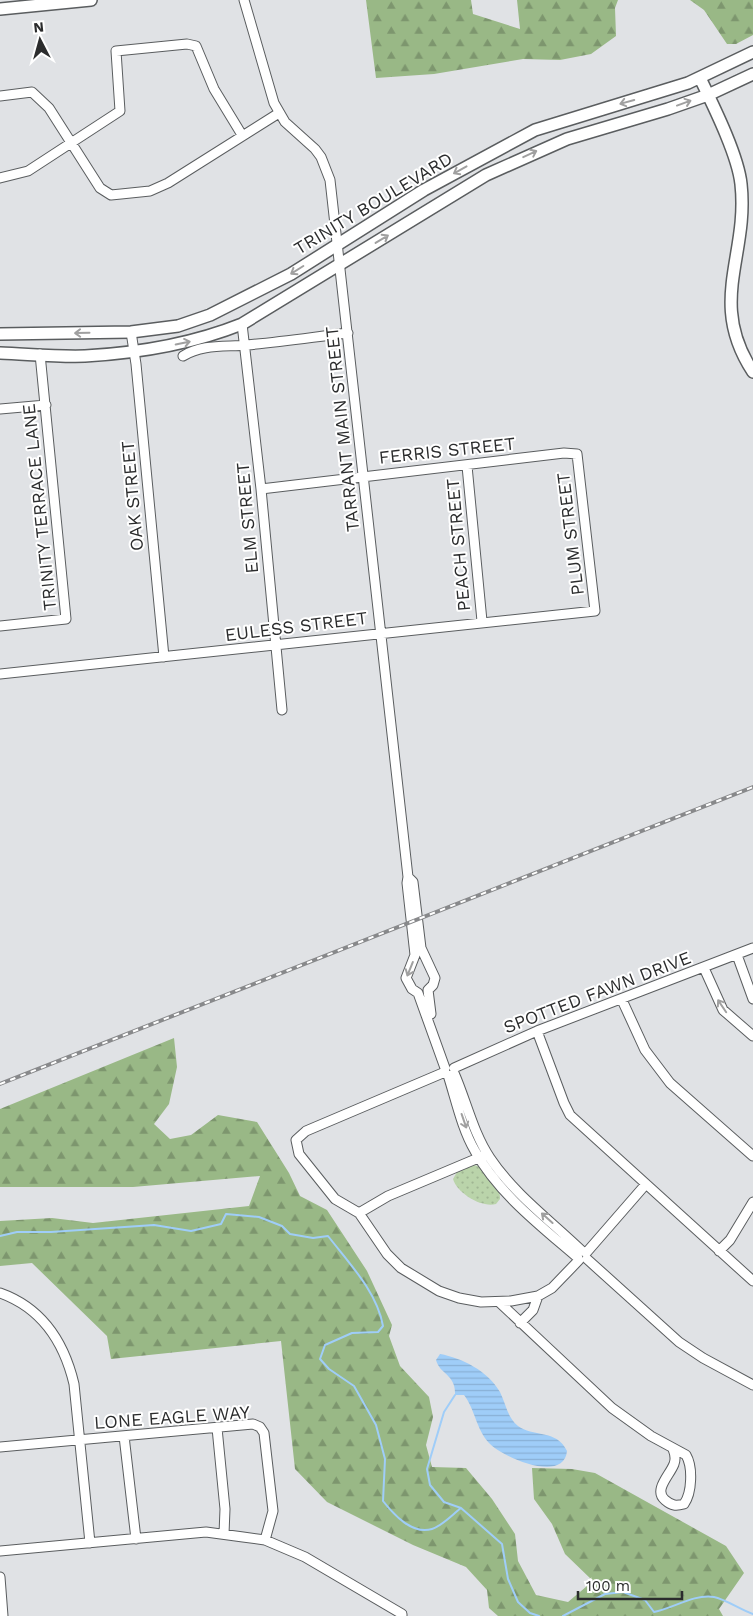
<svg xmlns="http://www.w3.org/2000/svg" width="753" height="1616" font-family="'Work Sans',sans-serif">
<defs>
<pattern id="forest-firs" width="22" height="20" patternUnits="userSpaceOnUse" patternTransform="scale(1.25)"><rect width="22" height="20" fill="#99b886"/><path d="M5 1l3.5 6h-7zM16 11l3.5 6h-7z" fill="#7d966e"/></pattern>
<pattern id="park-dots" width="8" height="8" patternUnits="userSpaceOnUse" patternTransform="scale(1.25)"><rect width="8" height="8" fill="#bad4aa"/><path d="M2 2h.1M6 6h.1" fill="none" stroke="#a0b693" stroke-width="1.8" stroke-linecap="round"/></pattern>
<pattern id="water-rules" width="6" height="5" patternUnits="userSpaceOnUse" patternTransform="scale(1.25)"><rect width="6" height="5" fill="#9fcdf8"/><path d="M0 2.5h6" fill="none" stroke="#89b0d5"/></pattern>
</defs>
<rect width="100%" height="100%" fill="#e0e2e5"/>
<!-- forest -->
<path fill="url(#forest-firs)" d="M366,0H471L473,14L520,29L517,0H618L615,8L616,36L591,54L560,60L523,59L434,74L376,78Z
M690,0H753V35L736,44H727L704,10Z
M174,1038L177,1067L169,1104L154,1124L170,1139L191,1135L218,1115L257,1122L289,1173L300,1196L327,1210L367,1271L392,1325L389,1336L400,1366L429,1397L433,1417L426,1445L432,1467L466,1468L492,1499L515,1534L518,1561L536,1595L568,1602L593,1581L565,1554L552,1524L534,1499L532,1468L572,1469L595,1473L726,1546L744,1573L719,1609L723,1616H498L489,1608L487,1590L466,1567L413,1545L327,1502L295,1469L281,1341L111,1359L107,1336L32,1263L0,1266V1221L52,1218L93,1223L249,1206L260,1176L133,1187H0V1109Z"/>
<!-- park -->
<path fill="url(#park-dots)" d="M474,1165C485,1167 501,1188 500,1199L496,1204C481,1208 457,1193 453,1179L457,1172Z"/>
<!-- water -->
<path fill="url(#water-rules)" d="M440,1354C462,1358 488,1371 500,1392C506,1404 507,1417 518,1426C532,1437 557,1429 567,1451C564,1484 502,1457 489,1443C476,1429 475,1409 464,1395H455C456,1374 440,1375 436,1360Z"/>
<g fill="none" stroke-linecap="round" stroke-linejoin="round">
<!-- stream -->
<path stroke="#9fcdf8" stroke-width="2" d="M0,1236L17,1232H51L154,1225L191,1231L221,1224L226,1214L259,1217L282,1226L290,1234L313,1238L328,1236C349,1263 377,1292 383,1326L378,1332L352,1333L325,1345L320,1359L329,1369L354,1386L376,1425L385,1459L383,1501C394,1515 412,1535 432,1529C442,1526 453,1514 461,1508
M455,1395L444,1412L427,1469L430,1485L444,1502L461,1508L502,1544L508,1579L518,1602L530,1613L539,1616
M563,1616L605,1594L623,1592L645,1600L654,1612C674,1608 693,1594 714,1597C725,1599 741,1610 753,1614"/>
<defs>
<path id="street" d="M244,0L274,103L285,122L315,149L321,157L330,180L408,877L407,883L415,955L406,978L412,989L418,993L445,1068
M0,96L32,92L49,108L100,188L111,195L121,194L150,191L168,183L279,113
M0,178L28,171L120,111L116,51L187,44L196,46L214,89L242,135
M242,324L261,489L282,710
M131,332L136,364L164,657
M183,356C202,344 225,347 247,345C281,342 314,337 348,333
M0,409L46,405
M467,466L482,621
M0,626L66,619L40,354
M0,674L595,611L577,454L564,453L261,489
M408,877L413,882L421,948L435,978L433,985L428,990L431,1014
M737,955L753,999
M704,968L723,1010L753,1036
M622,1000L645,1050L670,1083L753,1156
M537,1031L564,1103L570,1115L753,1281
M454,1068L537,1031L753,948
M445,1072L306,1131L296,1140L299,1154L335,1199L359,1213L387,1254L401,1268L439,1291L459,1298L481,1302L511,1301L538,1296L552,1288L579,1260
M454,1073C466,1100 473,1133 490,1158C514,1194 551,1221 582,1251
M448,1075C456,1100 462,1129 475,1151C499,1194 541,1226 578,1258
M359,1213L388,1196L483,1156
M719,1251L730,1240L753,1202
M586,1253L646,1184
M587,1259L679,1342L703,1358L753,1385
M0,1293C42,1308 64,1342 74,1384L90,1543
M499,1302L612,1408L651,1436L686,1455C693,1467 692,1493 684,1504C676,1506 672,1506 665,1500C653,1490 670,1475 674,1464C676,1459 675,1454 673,1449
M520,1323L533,1310L538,1296
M217,1428L225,1509L224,1534
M124,1436L136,1539
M0,1447L253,1424L260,1427L264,1433L273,1511L265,1540
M0,1551L206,1532L243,1537L265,1540L305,1557L402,1614V1616
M0,1577L3,1616"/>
<path id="secondary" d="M0,9L91,0
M700,78C713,105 738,155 741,184C749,256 707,302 753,372
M0,334L131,332L178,326L210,315L291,274L424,190L535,130L688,83L753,52
M0,353C28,354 57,357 85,356C139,353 192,344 242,324L486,175L567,139L668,109L708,95L753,74"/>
</defs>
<!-- street casing -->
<use href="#street" stroke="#5a5d5f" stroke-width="11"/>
<!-- secondary casing -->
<use href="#secondary" stroke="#5a5d5f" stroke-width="14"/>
<!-- street -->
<use href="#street" stroke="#fff" stroke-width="9"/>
<!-- secondary -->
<use href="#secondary" stroke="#fff" stroke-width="11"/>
<defs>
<path id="rail" d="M0,1084L753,787"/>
</defs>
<!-- rail casing -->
<use href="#rail" stroke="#88898b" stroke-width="4"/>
<!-- rail -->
<use href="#rail" stroke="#fff" stroke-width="2" stroke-dasharray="5.5" stroke-linecap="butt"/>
</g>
<!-- one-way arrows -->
<defs><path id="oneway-shaft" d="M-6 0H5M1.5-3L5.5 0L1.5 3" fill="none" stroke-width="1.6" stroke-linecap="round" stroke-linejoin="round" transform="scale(1.25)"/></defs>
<g stroke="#a0a0a0">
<use href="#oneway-shaft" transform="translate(627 102) rotate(165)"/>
<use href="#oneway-shaft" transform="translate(684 103) rotate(-20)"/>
<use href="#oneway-shaft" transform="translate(530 154) rotate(-25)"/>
<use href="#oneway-shaft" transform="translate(460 170) rotate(151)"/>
<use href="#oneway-shaft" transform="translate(382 239) rotate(-31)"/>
<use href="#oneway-shaft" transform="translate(297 270) rotate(148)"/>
<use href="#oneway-shaft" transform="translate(82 333) rotate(179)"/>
<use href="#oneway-shaft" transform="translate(183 343) rotate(-12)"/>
<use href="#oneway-shaft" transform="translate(410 969) rotate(112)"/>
<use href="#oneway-shaft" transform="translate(722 1006) rotate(-124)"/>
<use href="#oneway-shaft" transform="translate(464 1121) rotate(71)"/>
<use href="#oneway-shaft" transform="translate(547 1218) rotate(-138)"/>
</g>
<g text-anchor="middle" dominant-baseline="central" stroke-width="4" stroke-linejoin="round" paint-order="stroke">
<!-- street labels -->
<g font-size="18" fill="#2b2c2d" stroke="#fff">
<text transform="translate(373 203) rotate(-31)">TRINITY BOULEVARD</text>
<text transform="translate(342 429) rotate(-96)">TARRANT MAIN STREET</text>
<text transform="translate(447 450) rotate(-6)">FERRIS STREET</text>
<text transform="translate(132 496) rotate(-95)">OAK STREET</text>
<text transform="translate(39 507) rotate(-96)">TRINITY TERRACE LANE</text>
<text transform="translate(247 518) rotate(-95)">ELM STREET</text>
<text transform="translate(570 534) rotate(-97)">PLUM STREET</text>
<text transform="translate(458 545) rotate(-95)">PEACH STREET</text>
<text transform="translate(296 626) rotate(-7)">EULESS STREET</text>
<text transform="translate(597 992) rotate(-21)">SPOTTED FAWN DRIVE</text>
<text transform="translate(172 1417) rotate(-4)">LONE EAGLE WAY</text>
</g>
</g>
<!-- north arrow -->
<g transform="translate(40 40) rotate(354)" stroke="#ffffff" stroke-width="4" paint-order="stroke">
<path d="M0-4L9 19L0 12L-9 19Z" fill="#2b2c2d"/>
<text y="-8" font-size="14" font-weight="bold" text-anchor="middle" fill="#2b2c2d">N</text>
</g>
<!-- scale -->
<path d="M578 1591v8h104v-8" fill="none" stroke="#2b2c2d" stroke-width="2.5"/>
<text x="586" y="1591" font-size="15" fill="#2b2c2d" stroke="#ffffff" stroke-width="4" paint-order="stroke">100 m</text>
</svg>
